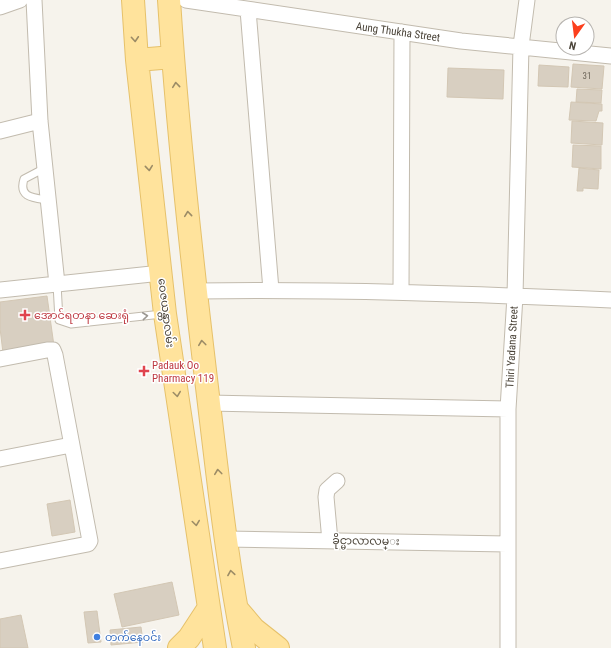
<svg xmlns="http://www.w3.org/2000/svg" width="611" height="648" font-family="'Roboto Condensed','Noto Sans Myanmar',sans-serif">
<rect width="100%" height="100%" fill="#f6f3ec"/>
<!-- building -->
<path fill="#d8cfc1" stroke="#d3c7b4" d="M573,64L604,66L602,89L571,87Z
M539,65L569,67L568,87L538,86Z
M448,68L504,70L503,99L447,97Z
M577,89L602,90L601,103L576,102Z
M571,102L602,104V111H599L596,121L569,120Z
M572,121L603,123L602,145L571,143Z
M573,145L601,146V169L572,167Z
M579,168L599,170L598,189L583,188V191H577Z
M47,296L54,346L3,353L0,328V302Z
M70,500L75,532L52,536L47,504Z
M172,582L179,615L122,627L114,594Z
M97,611L101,642L88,643L84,612Z
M21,615L28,648H0V619Z
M141,627L143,642L111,645L110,630Z"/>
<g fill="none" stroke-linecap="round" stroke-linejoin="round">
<defs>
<path id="lane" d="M45,168L24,179C18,198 34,198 48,200
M57,284L59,320L71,324L162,314"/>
<path id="street" d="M34,0L40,121L57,284
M186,0L461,41L611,56
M0,7L20,0
M248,10L271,290
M0,131L40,121
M0,290L161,273
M196,291C334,289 473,294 611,300
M401,292L402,32
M0,359L47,350H53L55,355L90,541L88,544L0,561
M209,403L508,409
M0,459L71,445
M226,539L507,544
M330,541L326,497L327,490L337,481
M508,648V409L515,296L521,46L527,0"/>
<path id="primary" d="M133,0L137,60L165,314L215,648
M169,0C177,126 191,253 206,379C217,469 226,559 244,648
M137,60L173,57
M237,609L254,629L278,648
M179,648L189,638L208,609"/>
</defs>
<!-- lane casing -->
<use href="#lane" stroke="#c2bbae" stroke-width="9"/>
<!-- street casing -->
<use href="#street" stroke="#c2bbae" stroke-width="17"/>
<!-- primary casing -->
<use href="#primary" stroke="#e6c16a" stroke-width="24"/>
<!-- lane -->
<use href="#lane" stroke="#fff" stroke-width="7"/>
<!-- street -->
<use href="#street" stroke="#fff" stroke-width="15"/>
<!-- primary -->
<use href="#primary" stroke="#ffe39c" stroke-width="22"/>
</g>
<!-- one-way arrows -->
<defs><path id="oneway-chevron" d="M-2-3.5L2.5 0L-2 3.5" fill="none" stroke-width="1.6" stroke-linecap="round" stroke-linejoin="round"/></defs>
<g stroke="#9c8c66">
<use href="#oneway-chevron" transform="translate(135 39) rotate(86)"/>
<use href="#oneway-chevron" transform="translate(176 85) rotate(-96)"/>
<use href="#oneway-chevron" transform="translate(149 168) rotate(84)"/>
<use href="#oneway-chevron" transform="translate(188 214) rotate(-96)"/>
<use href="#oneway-chevron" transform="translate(202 343) rotate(-97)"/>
<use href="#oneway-chevron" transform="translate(177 394) rotate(82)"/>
<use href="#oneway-chevron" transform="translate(218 472) rotate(-97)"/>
<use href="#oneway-chevron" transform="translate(196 523) rotate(82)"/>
<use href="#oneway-chevron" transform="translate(231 573) rotate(-99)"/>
</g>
<use stroke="#9c9892" href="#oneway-chevron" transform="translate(145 316) rotate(-6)"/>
<!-- markers -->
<g fill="#e0444e" stroke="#fff" stroke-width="1.5">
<path d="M23 309h4v4h4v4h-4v4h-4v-4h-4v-4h4z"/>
<path d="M142 365h4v4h4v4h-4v4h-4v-4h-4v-4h4z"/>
</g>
<circle fill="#3f7fe0" stroke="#fff" stroke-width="1.5" cx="97" cy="637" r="4"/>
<g text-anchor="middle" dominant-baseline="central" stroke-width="3" stroke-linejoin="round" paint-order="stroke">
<!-- number labels -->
<g font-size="9" fill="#6e675b">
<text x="587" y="76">31</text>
</g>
<!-- street labels -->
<g font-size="11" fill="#4b4439" stroke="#fff">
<text transform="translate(398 32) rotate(8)">Aung Thukha Street</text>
<text transform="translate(166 313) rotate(83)">ဝေဇယန္တာလမ်း</text>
<text transform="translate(512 347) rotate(-87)">Thiri Yadana Street</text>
<text transform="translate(366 541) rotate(1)">ခိုင္မာလာလမ္း</text>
</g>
<!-- health labels -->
<g font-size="11" fill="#be3a42" stroke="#fff" text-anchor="start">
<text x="34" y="315">အောင်ရတနာ ဆေးရုံ</text>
<text x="152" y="365">Padauk Oo<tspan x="152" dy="13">Pharmacy 119</tspan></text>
</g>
<!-- shop labels -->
<g font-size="11" fill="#366cbe" stroke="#fff" text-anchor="start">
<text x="105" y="637">တက်နေဝင်း</text>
</g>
</g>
<!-- north arrow -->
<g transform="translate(575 36) rotate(194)"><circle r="19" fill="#ffffff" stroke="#b7b4b0"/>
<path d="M0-3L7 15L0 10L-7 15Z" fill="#fc3f1d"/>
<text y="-6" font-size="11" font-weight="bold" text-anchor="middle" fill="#4b4439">N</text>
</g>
</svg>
